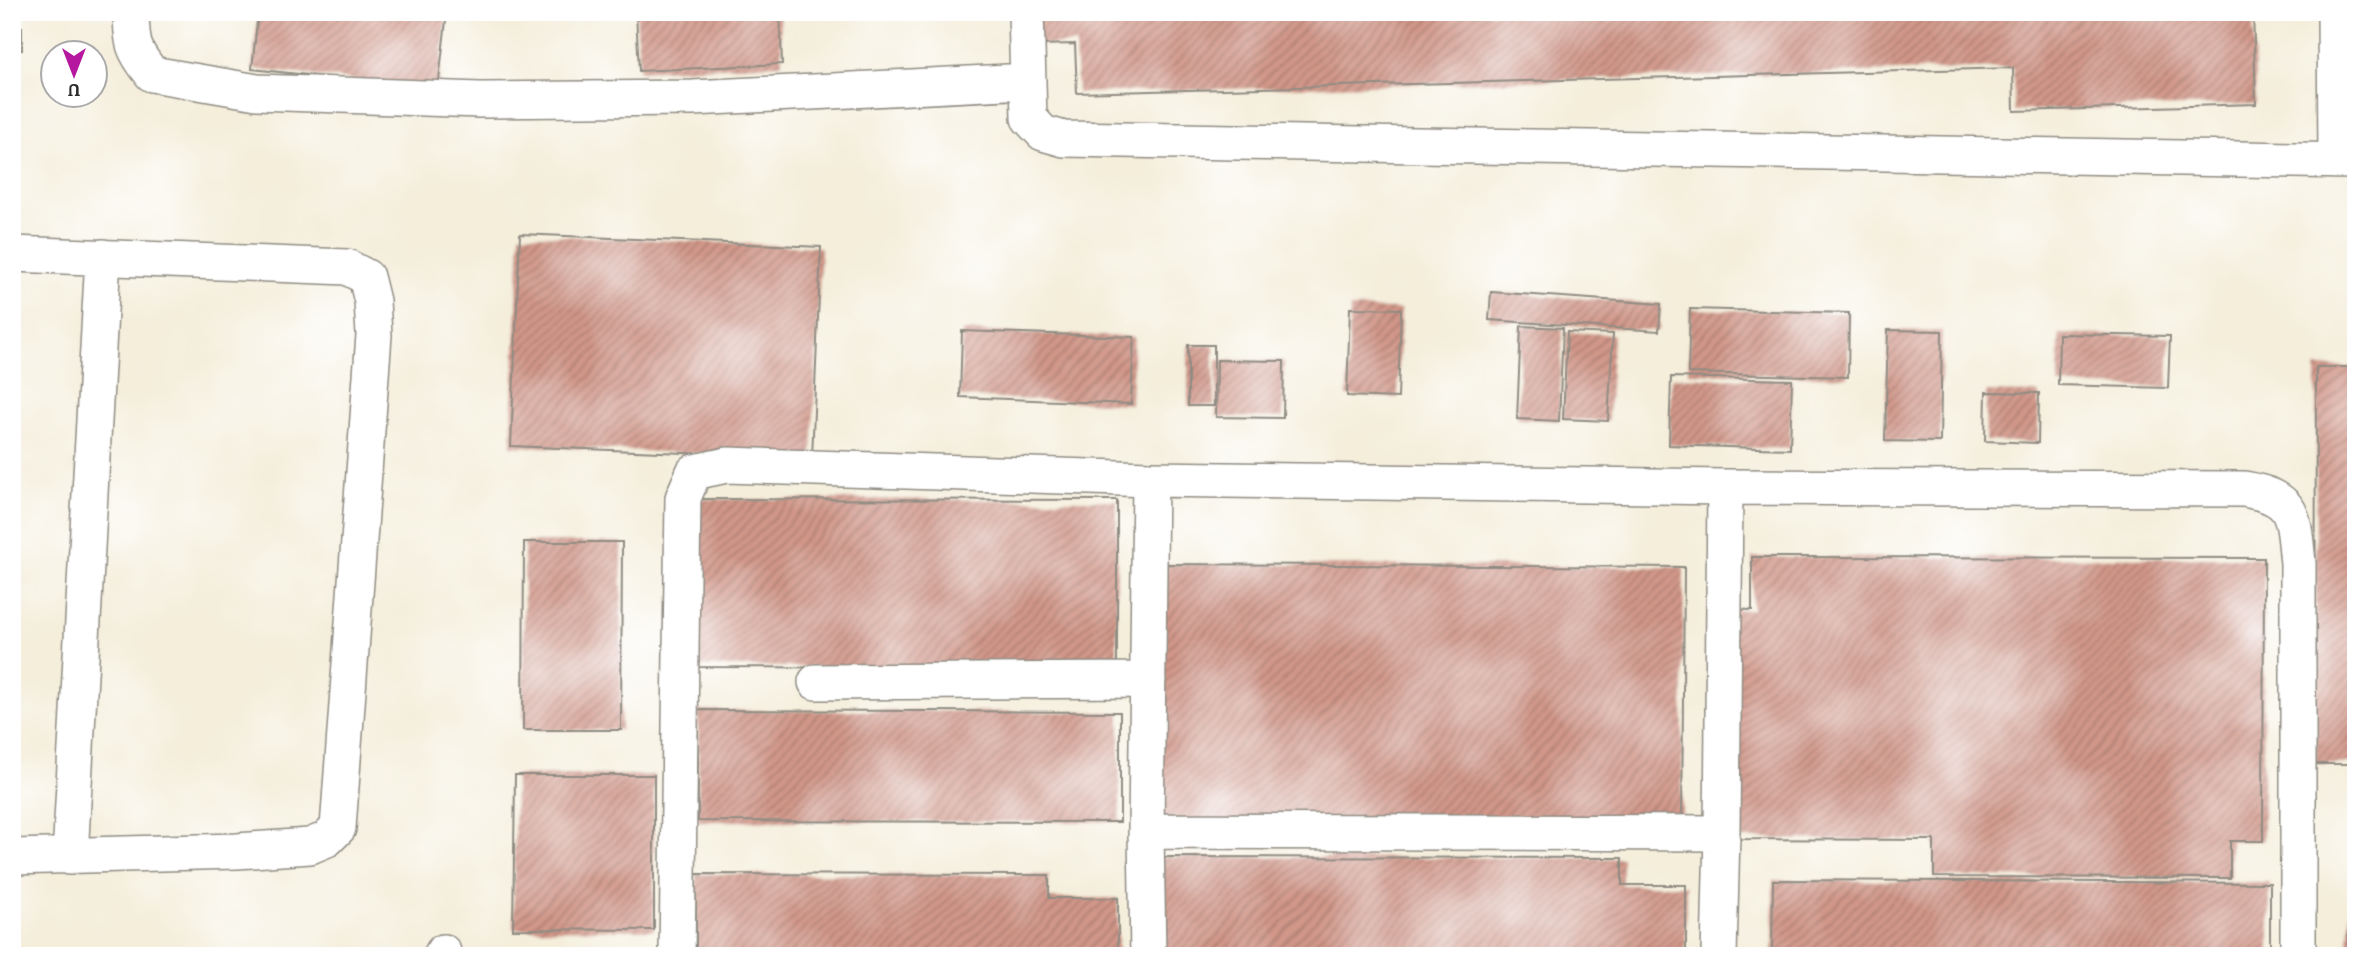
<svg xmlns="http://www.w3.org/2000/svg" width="2368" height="968" font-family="Alegreya,serif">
<defs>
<pattern id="building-hatch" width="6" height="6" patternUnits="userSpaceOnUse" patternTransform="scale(1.75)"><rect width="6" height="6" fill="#d19789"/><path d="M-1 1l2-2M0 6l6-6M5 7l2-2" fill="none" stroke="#aa7b70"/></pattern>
</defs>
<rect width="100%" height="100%" fill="#fff"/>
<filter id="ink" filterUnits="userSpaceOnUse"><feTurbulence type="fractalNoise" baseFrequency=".0143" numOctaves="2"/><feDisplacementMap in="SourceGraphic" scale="14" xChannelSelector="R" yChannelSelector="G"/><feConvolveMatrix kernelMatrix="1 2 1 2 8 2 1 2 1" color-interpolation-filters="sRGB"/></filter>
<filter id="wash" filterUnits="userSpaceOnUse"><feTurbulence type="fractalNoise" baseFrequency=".00686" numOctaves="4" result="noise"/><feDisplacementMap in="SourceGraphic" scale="28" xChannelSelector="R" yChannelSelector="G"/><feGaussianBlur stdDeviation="1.57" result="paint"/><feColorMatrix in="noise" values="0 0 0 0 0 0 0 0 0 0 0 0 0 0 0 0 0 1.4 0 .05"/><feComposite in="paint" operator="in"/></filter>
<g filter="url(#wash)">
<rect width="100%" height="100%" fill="#f4eedb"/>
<g id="blocks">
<!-- building -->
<path fill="url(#building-hatch)" d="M258,12H447L438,89L252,69Z
M636,12H780L782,64L639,71Z
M1035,12H2253L2256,104L2014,111L2013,68L1077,93L1075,44L1036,45Z
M12,27H22V50H12Z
M12,82H19V100L12,99Z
M520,234L821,247L812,458L511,446Z
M1491,292L1661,304L1659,331L1489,320Z
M1350,308L1401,309L1398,398L1347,396Z
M1690,309L1849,313L1848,377L1688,373Z
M1521,326L1563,328L1559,421L1517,419Z
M1888,330L1942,331L1940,442L1885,441Z
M962,331L1134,337L1131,404L960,397Z
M1567,332L1613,334L1608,421L1563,419Z
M2059,334L2170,336L2168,388L2058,385Z
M1188,345H1214V406H1188Z
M1217,360L1284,361L1283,418L1216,417Z
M2316,367H2356V764H2315Z
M1671,377L1792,380L1790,449L1669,445Z
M1986,392L2039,393L2038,443L1985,441Z
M695,499L1117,500V668L694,667Z
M524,542H622L621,730H523Z
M1752,557L2264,558L2263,841H2230V878L1934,877V840L1730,839L1731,609L1752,610Z
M1161,564L1684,567L1682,824L1160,822Z
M698,710L1120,712V822L698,821Z
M515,775H654V930L513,929Z
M1157,857L1622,858V885H1686V956H1156Z
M696,874L1049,875V898H1118V956H696Z
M1773,880L2270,883V956H1772Z
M2350,902H2356V949L2348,948Z"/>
</g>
</g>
<g filter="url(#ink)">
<use href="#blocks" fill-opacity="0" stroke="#908c83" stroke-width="2"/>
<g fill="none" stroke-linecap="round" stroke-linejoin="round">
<defs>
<path id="minor" d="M131,12C132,44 132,49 152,74L257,92L480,100L693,98L1028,81
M1026,12L1029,118L1043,133L1064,139L2356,161
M2335,12L2336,161
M12,254L347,267L366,277L372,301L374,335L338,828L327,839L310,846L237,851L12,857
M816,682L1148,680
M1146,831L1722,833
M70,857L103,257
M441,956L443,952
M677,956L683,498L694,472L727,465L1150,479L1725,487L2244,489C2296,498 2293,515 2298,563V956
M1148,956L1146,831L1150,479
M1719,956L1722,833L1725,487"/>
</defs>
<!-- minor casing -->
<use href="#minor" stroke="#908c83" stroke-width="38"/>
<!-- minor -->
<use href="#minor" stroke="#fff" stroke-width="35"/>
</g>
</g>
<!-- margin -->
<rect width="2368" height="968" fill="none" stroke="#fff" stroke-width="42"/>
<!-- north arrow -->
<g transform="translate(74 74) rotate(180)"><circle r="33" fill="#ffffff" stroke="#aaaaaa" stroke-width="2"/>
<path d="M0-5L12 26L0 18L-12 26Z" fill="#b5179e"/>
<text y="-10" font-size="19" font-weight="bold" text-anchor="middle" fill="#2b2b2b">U</text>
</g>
</svg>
